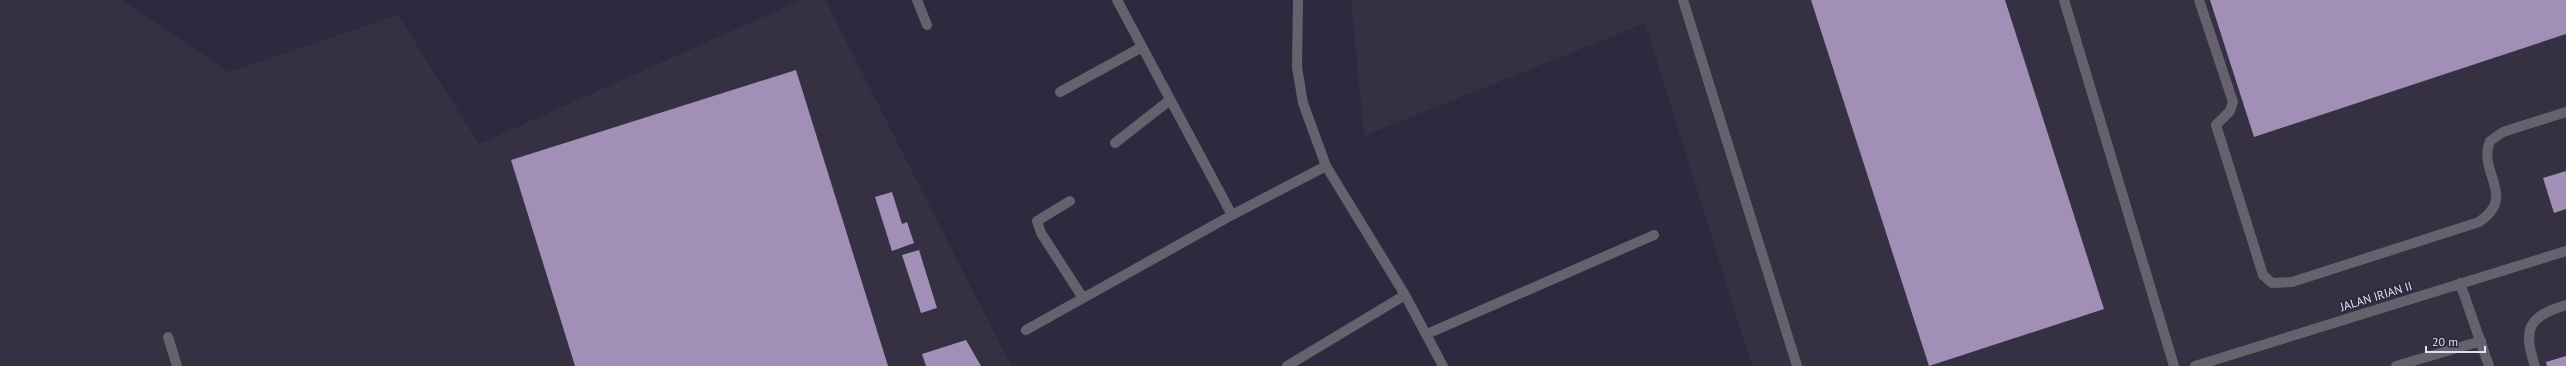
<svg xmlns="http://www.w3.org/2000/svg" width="2566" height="366" font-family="'PT Sans',sans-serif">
<rect width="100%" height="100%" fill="#2d293f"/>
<!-- industrial -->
<path fill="#353142" d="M0,0H121L229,72L398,15L479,144L801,0H825L1011,366H0Z
M1351,0H2566V366H1752L1645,23L1364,136Z"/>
<!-- building -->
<path fill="#a18fb8" d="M1811,0H2005L2104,309L1929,366Z
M2210,0H2566V34L2254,137Z
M796,70L888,366H575L511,160Z
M2566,171V209L2554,213L2543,178Z
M892,192L902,224L907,222L914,243L892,251L875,197Z
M919,250L937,308L921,313L902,255Z
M966,340L981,366H926L922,354Z
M2566,356V366H2547L2546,362Z"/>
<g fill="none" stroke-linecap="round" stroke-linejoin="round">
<!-- minor -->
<path stroke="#66626d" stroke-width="10" d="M917,0L927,25
M1117,0L1232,215
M1298,0L1297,67L1303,103L1326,166L1405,295L1443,366
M1683,0L1797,366
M2064,0L2174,366
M2199,0L2233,102L2230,111L2216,125L2263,275L2272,283L2292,282L2479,222C2518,196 2477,173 2490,141L2503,132L2566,112
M1060,92L1142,47
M1115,143L1170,100
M1070,201L1037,221L1041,233L1083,298
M2460,283L2489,366
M1026,330L1232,215L1326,166
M1427,334L1654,235
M168,337L177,366
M1287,366L1405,295
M2195,366L2566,251
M2396,366L2481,341
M2535,366C2522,328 2529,316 2566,305"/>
</g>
<g text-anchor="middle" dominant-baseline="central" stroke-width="4" stroke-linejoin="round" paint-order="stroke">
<!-- street labels -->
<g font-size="12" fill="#e1e0ee" stroke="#2d293f">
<text transform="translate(2376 296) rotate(-17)">JALAN IRIAN II</text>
</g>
</g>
<!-- scale -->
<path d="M2426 346v6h59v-6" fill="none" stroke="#e1e0ee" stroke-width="2"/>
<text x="2432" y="346" font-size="12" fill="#e1e0ee" stroke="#2d293f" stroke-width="3" paint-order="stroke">20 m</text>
</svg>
